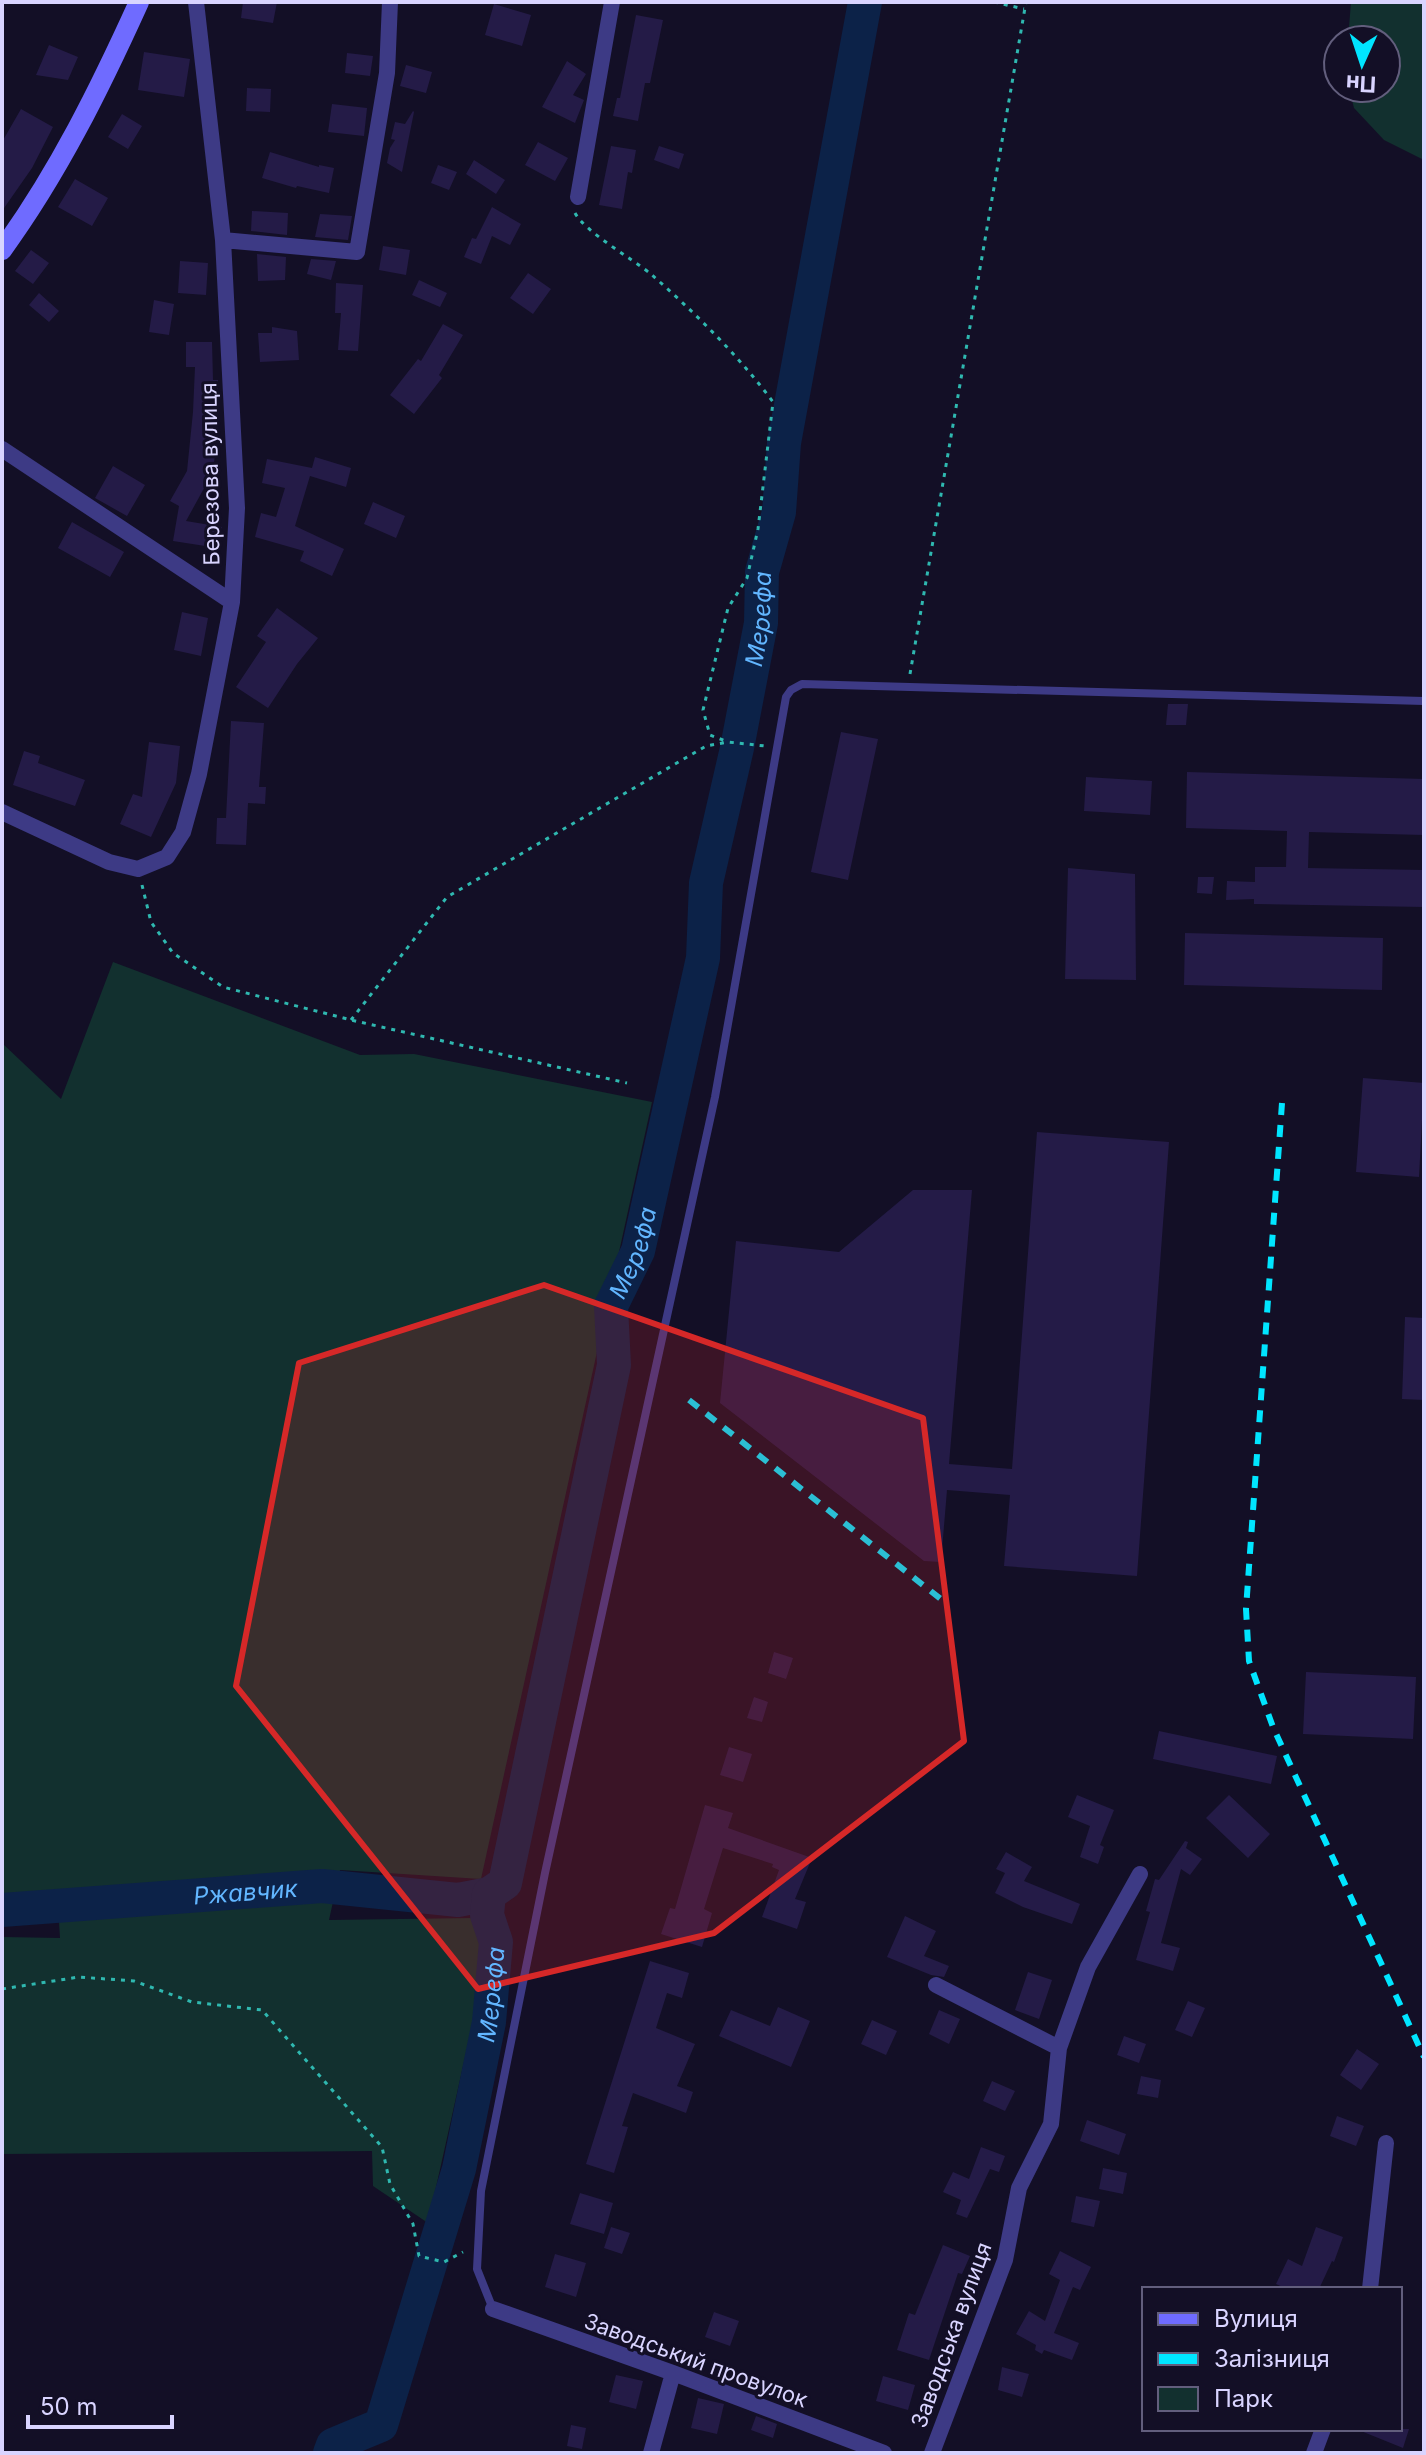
<svg xmlns="http://www.w3.org/2000/svg" width="1426" height="2455" font-family="Inter,sans-serif">
<rect width="100%" height="100%" fill="#130f26"/>
<!-- green -->
<path fill="#12302f" d="M1351,2H1424V160L1384,140L1354,108L1349,88H1386V40H1348Z
M113,962L360,1055L414,1054L652,1102L481,1879L340,1870L329,1920L473,1918L489,1950L428,2223L373,2186L372,2151L2,2154V1937L60,1938L58,1906L2,1897V1043L61,1099Z"/>
<g fill="none" stroke-linecap="round" stroke-linejoin="round">
<!-- river -->
<g stroke="#0c2248" stroke-width="34">
<path id="s1" d="M2,1910L322,1886L458,1900L489,1894"/>
<path id="s2" d="M330,2453L333,2445L381,2425L459,2169L489,2022L496,1942L487,1915L489,1894L505,1883L614,1365L611,1306L638,1251L703,958L706,883L737,748L761,623L762,572L779,512L784,443L865,2"/>
</g>
</g>
<!-- building -->
<path fill="#241b47" d="M243,2H277L273,23L241,18Z
M494,4L531,15L522,46L485,35Z
M636,15L663,20L650,83H645L638,121L613,116L617,98H620Z
M49,45L78,57L68,80L36,75Z
M144,52L190,59L184,97L138,90Z
M347,53L373,56L370,76L345,73Z
M567,61L586,74L573,95L584,100L575,123L542,107Z
M406,65L432,72L426,93L400,86Z
M247,88L271,89L270,112L246,111Z
M332,104L367,108L364,136L328,132Z
M21,109L53,127L32,168L2,211V142Z
M413,111L414,112L402,172L387,163L390,148L395,140L391,139L395,122L405,124Z
M122,114L142,126L128,149L108,137Z
M538,142L568,158L555,181L525,165Z
M611,146L636,150L632,173L628,172L622,209L599,205Z
M659,146L684,154L679,169L654,160Z
M270,152L319,167V165L334,168L329,193L297,186L296,188L262,178Z
M474,160L505,180L496,194L466,174Z
M438,165L457,172L449,190L431,183Z
M75,179L108,198L92,226L58,207Z
M492,207L521,224L510,245L492,236L481,264L464,257L472,238L476,239Z
M252,211L288,213L287,235L251,231Z
M320,214L352,216L348,240L315,237Z
M383,246L410,250L406,275L379,270Z
M31,250L49,263L33,284L15,271Z
M257,254L286,257L285,280L258,281Z
M311,259L336,261L331,280L307,274Z
M180,261L208,263L206,295L178,293Z
M528,273L551,289L533,314L510,298Z
M419,280L447,293L440,307L412,295Z
M336,283L363,285L358,351L338,350L341,313H335Z
M39,293L59,311L49,322L29,305Z
M154,300L174,304L169,335L149,332Z
M443,324L463,335L439,375L442,378L414,414L390,395L418,359L421,361Z
M272,327L297,331L299,360L260,362L258,333H272Z
M186,342H212L213,380H218V426L213,472L186,521L222,527L218,548L173,541L179,506L170,501L187,471L193,412L195,367H186Z
M315,457L351,468L346,487L310,476L295,526L344,549L332,576L300,561L304,551L255,537L261,513L276,517L285,488L262,483L267,459L312,468Z
M113,466L145,485L127,516L95,498Z
M373,502L405,516L396,538L364,524Z
M72,522L124,552L110,577L58,548Z
M277,608L318,638L297,664L268,708L236,687L266,642L257,636Z
M182,612L208,618L201,656L174,650Z
M1168,704H1188L1186,725H1166Z
M231,721L264,723L259,787H266L265,804L248,803L246,845L216,844L217,818H226Z
M841,732L878,739L848,880L811,872Z
M149,742L180,746L176,783L151,837L120,824L133,794L142,797Z
M24,751L40,756L38,763L85,780L75,806L13,785Z
M1187,772L1424,779V835L1309,832L1308,868L1424,870V907L1254,904V899L1226,900L1227,881L1255,882V867H1286L1287,831L1186,828Z
M1086,777L1152,781L1150,815L1084,811Z
M1068,868L1135,874L1136,980L1065,979Z
M1198,877H1214L1212,894L1197,893Z
M1185,933L1383,938L1382,990L1184,985Z
M1363,1078L1424,1083L1419,1177L1356,1172Z
M1037,1132L1169,1142L1137,1576L1004,1566L1010,1495L947,1490L941,1562L924,1561L720,1403L736,1241L839,1252L913,1190H972L949,1464L1012,1469Z
M1405,1317L1424,1318V1400L1402,1399Z
M774,1652L793,1658L786,1679L768,1673Z
M1306,1672L1416,1677L1413,1739L1303,1734Z
M754,1697L768,1702L762,1722L747,1718Z
M1159,1731L1277,1756L1271,1784L1153,1759Z
M729,1747L752,1754L743,1782L720,1775Z
M1077,1795L1114,1810L1100,1845L1104,1847L1098,1864L1080,1857L1090,1826L1068,1817Z
M1229,1795L1270,1834L1248,1858L1206,1818Z
M705,1805L733,1813L728,1828L812,1858L795,1899L806,1902L797,1929L762,1917L779,1870L772,1867L773,1864L723,1848L704,1909L712,1913L702,1947L661,1934L670,1908L675,1909Z
M1185,1841L1188,1842L1186,1848L1202,1859L1190,1875L1181,1869L1161,1943L1180,1948L1173,1971L1136,1960L1150,1912L1146,1911L1155,1879L1159,1880Z
M1006,1852L1032,1867L1024,1881L1080,1904L1072,1924L1023,1907L995,1893L1005,1873L996,1869Z
M905,1916L936,1931L924,1956L949,1966L944,1977L931,1975L887,1957Z
M650,1961L689,1973L682,1998L667,1993L656,2028L695,2044L677,2086L693,2092L686,2113L633,2093L622,2126L628,2127L614,2173L586,2164Z
M1028,1972L1052,1980L1039,2019L1015,2010Z
M1188,2001L1205,2008L1192,2037L1175,2030Z
M778,2007L810,2021L791,2067L719,2036L731,2010L770,2026Z
M939,2010L960,2019L949,2044L929,2034Z
M872,2020L897,2031L886,2055L861,2044Z
M1124,2036L1146,2044L1139,2063L1117,2055Z
M1357,2049L1379,2064L1361,2090L1340,2075Z
M1141,2076L1161,2080L1158,2098L1137,2094Z
M992,2081L1015,2091L1005,2111L983,2101Z
M1337,2116L1364,2126L1356,2146L1330,2136Z
M1087,2120L1126,2134L1119,2155L1080,2141Z
M981,2147L1005,2156L999,2172L990,2169L967,2218L956,2214L961,2200L943,2192L953,2172L969,2179Z
M1103,2168L1127,2173L1123,2194L1099,2189Z
M580,2193L613,2203L604,2234L570,2224Z
M1076,2196L1100,2201L1094,2227L1071,2222Z
M611,2227L630,2233L622,2254L604,2248Z
M1316,2227L1343,2237L1334,2262L1332,2261L1319,2289H1287L1276,2284L1288,2259L1302,2266Z
M943,2245L970,2256L962,2274L958,2273L929,2360L897,2350L909,2313L915,2315Z
M1060,2251L1091,2267L1080,2290L1073,2287L1054,2333L1079,2343L1072,2360L1044,2350L1042,2354L1035,2350L1036,2345L1016,2334L1029,2311L1045,2321L1060,2280L1049,2274Z
M555,2254L586,2263L576,2297L545,2287Z
M714,2312L739,2321L730,2346L705,2337Z
M1002,2367L1029,2374L1022,2397L998,2390Z
M616,2375L643,2381L636,2409L609,2402Z
M883,2376L915,2385L908,2410L876,2401Z
M698,2398L724,2404L717,2434L691,2428Z
M756,2416L777,2424L773,2438L751,2430Z
M571,2425L586,2428L582,2449L567,2446Z
M1356,2429H1409L1403,2448Z"/>
<g fill="none" stroke-linecap="round" stroke-linejoin="round">
<!-- path -->
<path stroke="#2fb8b0" stroke-width="3" stroke-dasharray="4 6" stroke-linecap="butt" d="M994,2L1024,9
M575,213C585,232 633,259 652,275C695,313 739,356 773,402L758,529L747,578L728,608L703,710L710,735L728,742
M910,674L1026,2
M142,885L151,922L173,953L223,987L351,1020L627,1083
M351,1020L447,897L706,746L728,742L765,746
M2,1989L79,1977L134,1981L192,2002L262,2010L382,2147L390,2184L413,2224L419,2256L444,2262L463,2252"/>
<!-- lane -->
<path stroke="#3d3a85" stroke-width="8" d="M493,2309L477,2269L481,2191L545,1873L715,1097L786,697L791,690L802,684L1424,701"/>
<!-- street -->
<path stroke="#3d3a85" stroke-width="16" d="M578,197L612,2
M223,240L357,252L387,73L390,2
M2,449L232,602
M2,812L109,862L138,869L167,857L183,832L199,774L232,602L237,508L223,240L196,2
M936,1985L1059,2048
M1370,2289L1386,2143
M493,2309L673,2373L884,2453
M651,2453L673,2373
M932,2453L1005,2260L1019,2188L1051,2124L1059,2048L1088,1967L1140,1874
M1314,2453L1323,2429"/>
<!-- secondary -->
<path stroke="#6f6bff" stroke-width="20" d="M2,250C58,173 100,88 139,2"/>
<!-- rail -->
<path stroke="#00e5ff" stroke-width="6" stroke-dasharray="12 10" stroke-linecap="butt" d="M1282,1103L1246,1609L1249,1661L1273,1727L1424,2057
M689,1400L942,1600"/>
</g>
<!-- marked area -->
<path fill="#d62828" fill-opacity="0.2" stroke="#d62828" stroke-width="6" stroke-linejoin="round" d="M544,1285L923,1418L964,1741L714,1933L478,1989L236,1686L299,1363Z"/>
<g text-anchor="middle" dominant-baseline="central" stroke-width="6" stroke-linejoin="round" paint-order="stroke">
<!-- street labels -->
<g font-size="22" fill="#d9d4ff" stroke="#130f26">
<text transform="translate(210 474) rotate(-91)">Березова вулиця</text>
<text transform="translate(951 2335) rotate(-70)">Заводська вулиця</text>
<text transform="translate(696 2360) rotate(20)">Заводський провулок</text>
</g>
<!-- water labels -->
<g font-size="24" font-style="italic" fill="#62b6ff" stroke="#130f26">
<text stroke="none"><textPath href="#s2" startOffset="1922">Мерефа</textPath></text>
<text stroke="none"><textPath href="#s2" startOffset="1274">Мерефа</textPath></text>
<text stroke="none"><textPath href="#s1" startOffset="244">Ржавчик</textPath></text>
<text stroke="none"><textPath href="#s2" startOffset="506">Мерефа</textPath></text>
</g>
</g>
<!-- border -->
<rect width="1426" height="2455" fill="none" stroke="#d9d4ff" stroke-width="8"/>
<!-- legend -->
<rect x="1142" y="2287" width="260" height="144" fill="#130f26" stroke="#625e7d" stroke-width="2"/>
<rect x="1158" y="2313" width="40" height="12" fill="#6f6bff" stroke="#625e7d" stroke-width="2"/>
<text x="1214" y="2327" font-size="24" fill="#d9d4ff">Вулиця</text>
<rect x="1158" y="2353" width="40" height="12" fill="#00e5ff" stroke="#625e7d" stroke-width="2"/>
<text x="1214" y="2367" font-size="24" fill="#d9d4ff">Залізниця</text>
<rect x="1158" y="2387" width="40" height="24" fill="#12302f" stroke="#625e7d" stroke-width="2"/>
<text x="1214" y="2407" font-size="24" fill="#d9d4ff">Парк</text>
<!-- north arrow -->
<g transform="translate(1362 64) rotate(183)"><circle r="38" fill="#130f26" stroke="#625e7d" stroke-width="2"/>
<path d="M0-6L14 30L0 20L-14 30Z" fill="#00e5ff"/>
<text y="-12" font-size="22" font-weight="bold" text-anchor="middle" fill="#d9d4ff">Пн</text>
</g>
<!-- scale -->
<path d="M28 2415v12h144v-12" fill="none" stroke="#d9d4ff" stroke-width="4"/>
<text x="40" y="2415" font-size="24" fill="#d9d4ff" stroke="#130f26" stroke-width="6" paint-order="stroke">50 m</text>
</svg>
